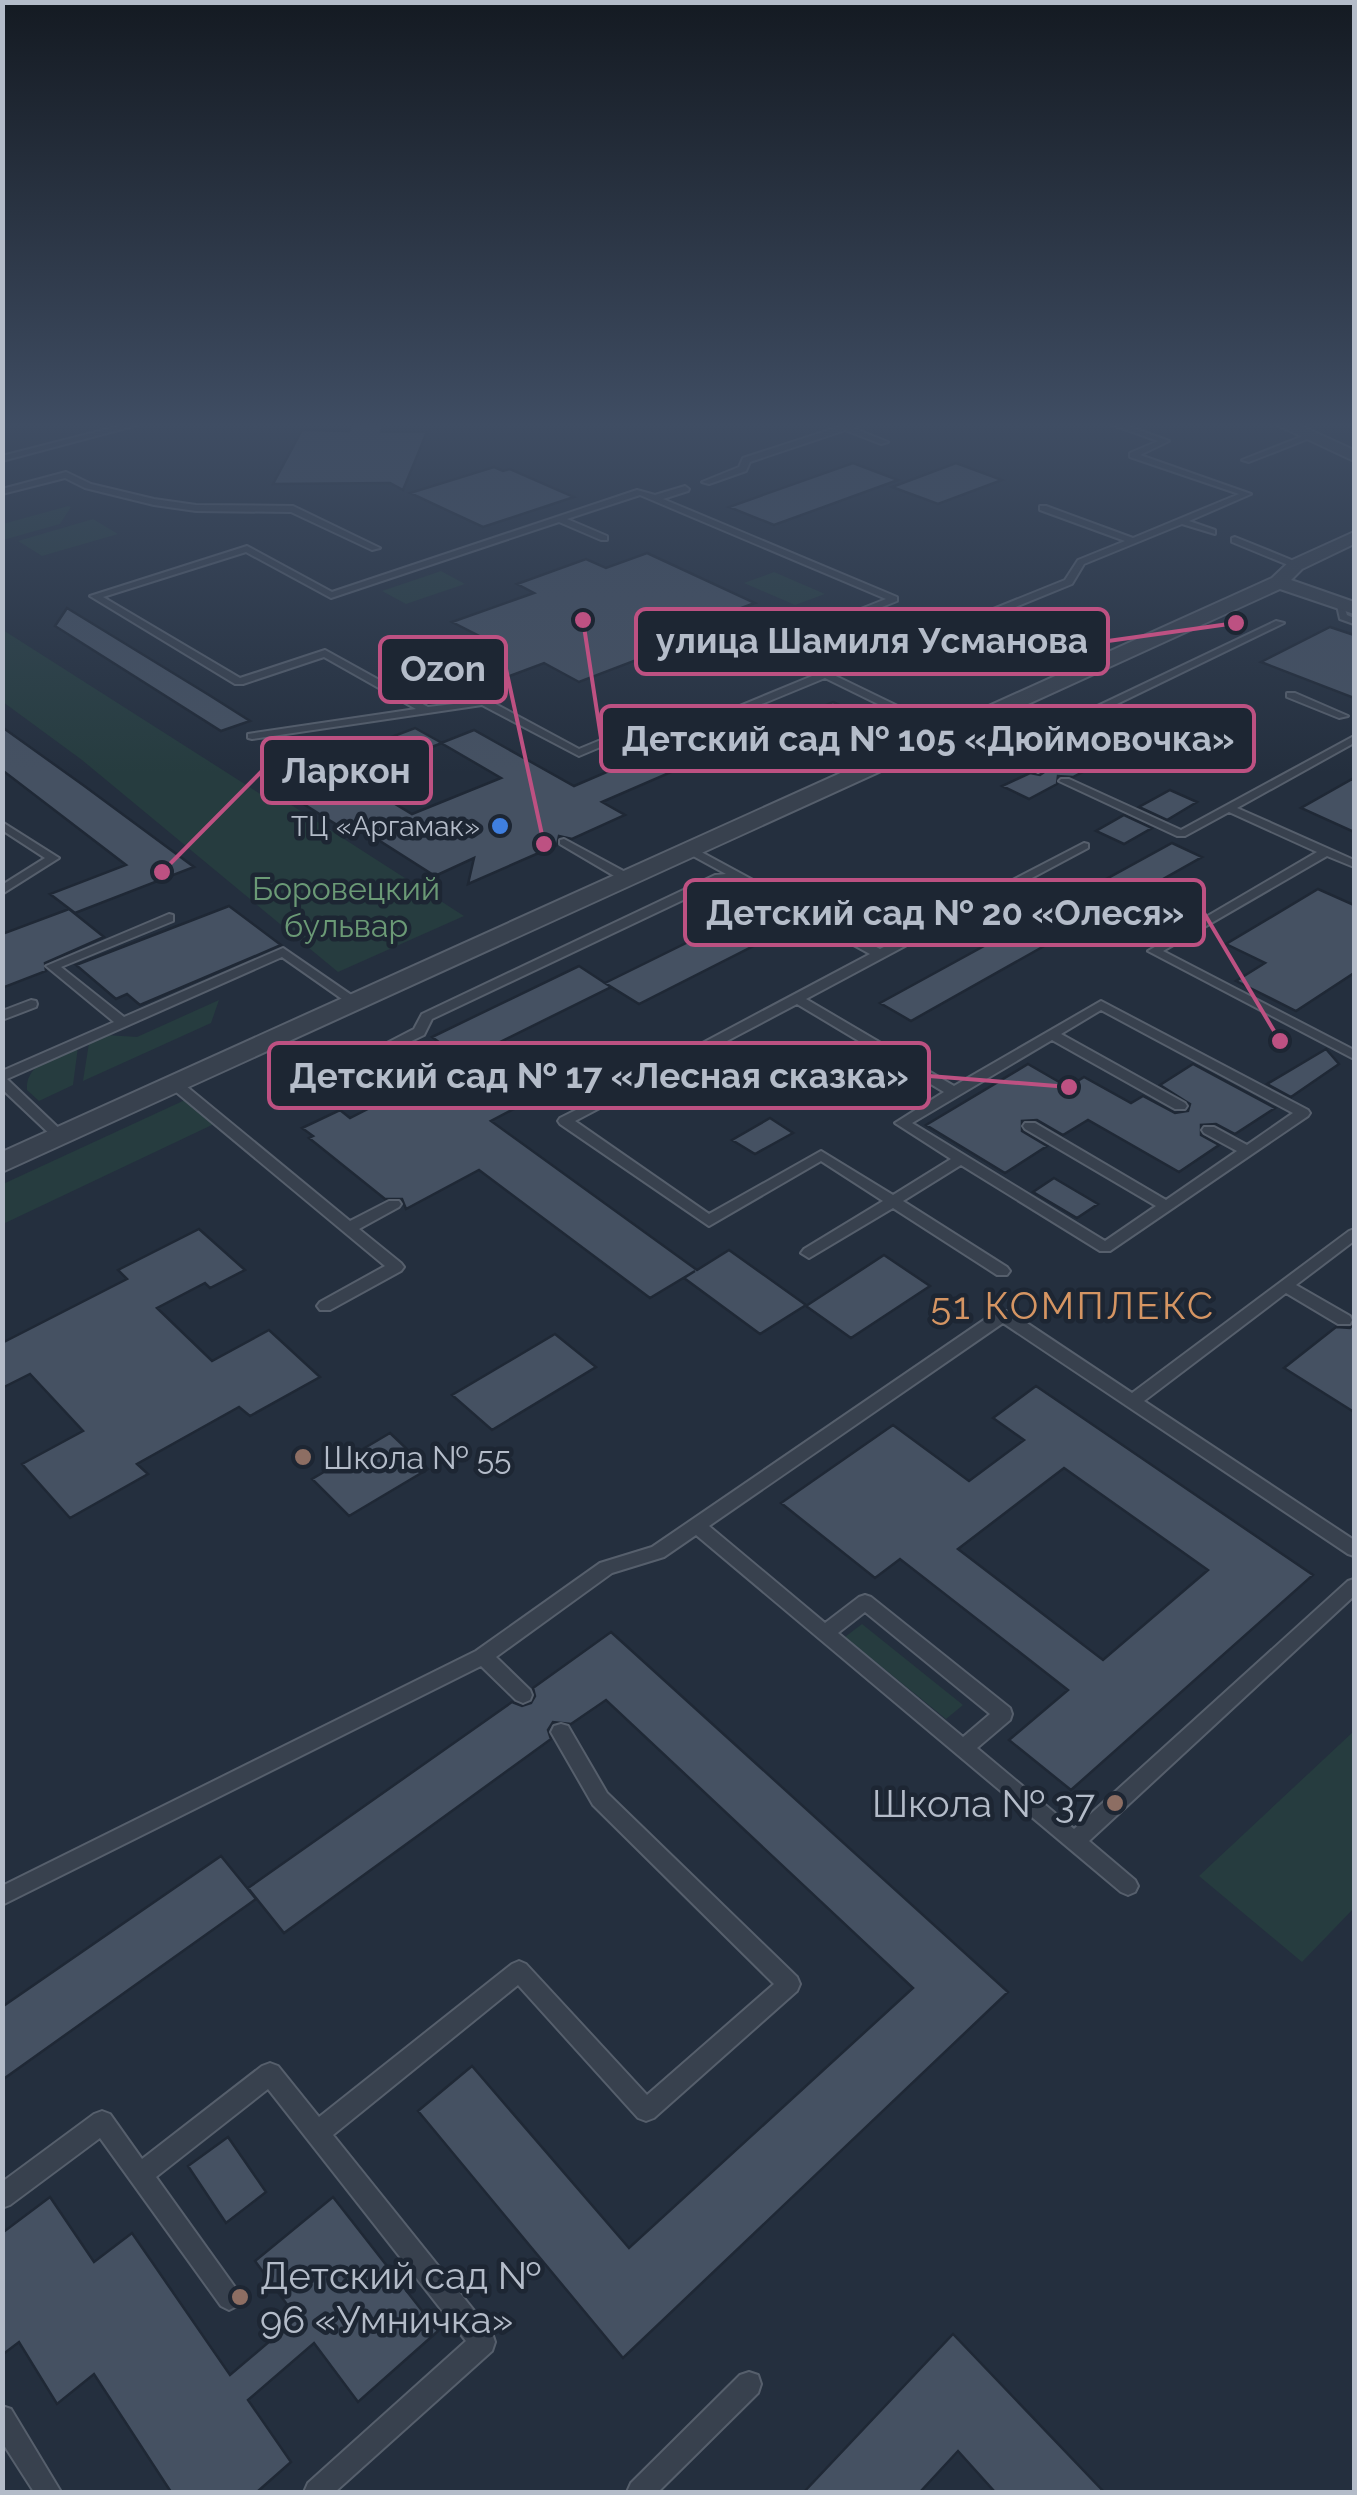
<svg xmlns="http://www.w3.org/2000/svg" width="1357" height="2495" font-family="Raleway,sans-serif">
<rect width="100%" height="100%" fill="#242f3e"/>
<!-- green -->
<path fill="#263c3f" d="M68,506L71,507L60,524L3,540V524Z
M93,519L118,534L42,556L18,541Z
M441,571L465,584L406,604L382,591Z
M774,572L825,594L795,605L744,583Z
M3,630L273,802L282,799L464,916L338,972L82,760L3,702Z
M219,1000L211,1023L83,1081L89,1043L106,1035L137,1037Z
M78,1047L73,1085L39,1101L27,1090C25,1063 57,1057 78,1047Z
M185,1100L214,1124L3,1224V1184Z
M862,1624L963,1705L946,1719L845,1637Z
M1354,1731V1908L1302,1962L1199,1876Z"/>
<!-- building -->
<path fill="#455162" stroke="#1f2835" stroke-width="2.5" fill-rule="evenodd" d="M352,424L384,425L381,432H427L403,490L390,483L273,484L302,430L349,431Z
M853,463L898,480L774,525L729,507Z
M956,463L1002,480L938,504L892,487Z
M494,467L503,471L510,469L574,497L483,527L410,493Z
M647,553L755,603L694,625L710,632L579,682L544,663L473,690L436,671L501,647L452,622L534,593L517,584L586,559L606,568Z
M67,608L209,695L250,721L221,731L55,626Z
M1330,627L1354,635V698L1261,662Z
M833,702L862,716L752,765L722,750Z
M1138,719L1148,739L1073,777L1058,776L1057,784L1029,799L1002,786L1030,773L1040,775L1047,770L1045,765Z
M2,727L83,785L194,867L75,913L50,894L126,865L2,770Z
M415,728L442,743L352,778L412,814L501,778L441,743L474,730L574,786L693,735L722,750L602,802L625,815L572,839L559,836L557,845L468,884L474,858L435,876L353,824L342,828L294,798L307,793L265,766L330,742L349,753Z
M1354,778V832L1301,808Z
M1170,790L1197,802L1167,820L1139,807Z
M1124,815L1152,828L1124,844L1096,831Z
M1172,843L1202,857L911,1021L880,1003Z
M1318,889L1354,905V973L1296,1011L1236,981L1265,963L1226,944Z
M229,906L281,945L140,1005L127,994L116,999L76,965Z
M69,909L104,937L45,963L46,971L2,988V934Z
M739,917L773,936L639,1004L605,983Z
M579,966L611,987L464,1060L525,1103L491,1121L697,1270L729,1250L806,1305L760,1334L684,1278L695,1271L650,1298L479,1170L406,1209L402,1199H385L309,1138L313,1136L302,1128L340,1110L350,1118L463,1060L432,1037Z
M1326,1049L1339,1064L1291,1097L1267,1084Z
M1028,1064L1068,1087L1084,1077L1131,1103L1143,1096L1175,1113L1188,1111L1190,1104L1160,1085L1193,1064L1275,1108L1235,1134L1216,1124L1201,1125V1135L1219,1145L1179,1172L1088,1120L1063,1135L1037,1120L1022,1121V1131L1047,1146L1005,1173L926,1125Z
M770,1118L793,1133L755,1154L732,1140Z
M1054,1178L1098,1204L1077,1218L1033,1192Z
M199,1229L245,1270L210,1288L205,1283L157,1308L212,1361L269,1330L320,1377L250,1416L239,1407L137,1464L148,1474L70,1518L22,1464L83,1431L30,1374L2,1388V1343L127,1279L118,1270Z
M884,1255L930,1286L851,1338L806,1306Z
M1354,1323V1412L1284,1368L1336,1327L1350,1328Z
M555,1334L596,1367L492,1430L452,1395Z
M1036,1386L1313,1575L1071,1790L1009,1740L1068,1690L900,1559L875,1578L781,1503L893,1425L969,1481L1024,1440L993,1418ZM1064,1468L1208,1570L1103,1660L958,1549Z
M390,1433L428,1469L349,1516L312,1479Z
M611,1632L1008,1992L623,2358L418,2111L472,2066L629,2248L913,1988L606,1700L571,1724L553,1722L548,1730L551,1739L284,1933L248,1888L512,1702L522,1706L531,1703L535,1696L533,1688Z
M221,1856L256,1899L2,2080V2007Z
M228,2137L266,2192L226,2223L188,2166Z
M50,2197L94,2262L132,2233L230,2375L297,2318L255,2261L333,2197L438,2331L358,2402L314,2343L248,2400L291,2462L257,2492H171L94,2374L57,2404L19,2342L2,2355V2233Z
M953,2334L1104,2492H995L958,2451L920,2492H804Z"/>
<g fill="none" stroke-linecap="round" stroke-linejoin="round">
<defs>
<path id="service" d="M127,424H141L2,461V456Z
M848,424H861L853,428L888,442L881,444L845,430L750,462L746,471L709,484L702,482L739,467L743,458Z
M1110,424H1122L1169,441L1140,455L1251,494L1189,521L1215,530V534L1182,524L1084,564L1072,584L917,647H911L848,621L778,648L945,729L954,727L1005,750L1276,621L1284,623L1014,754L1042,767L1043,769L1038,772L948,732L939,734L825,678L718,722L662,721L579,756L482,705L252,739L248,738V734L416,709L324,657L243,684H235L90,596L247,546L332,592L637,490L655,495L685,486L689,489L688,491L663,499L897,597V601L857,617L914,641L1065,580L1078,560L1125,541L1040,510V506H1046L1133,538L1239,494L1130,457V453L1158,441ZM640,495L886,599L770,645L733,628H727V632L817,674L713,717L661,715L579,749L488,700L428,707L325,650L240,678L103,597L246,552L331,598L559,522L601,540H607V536L567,519Z
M1308,434L1315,436L1249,462L1242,460Z
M66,472L91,484L154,499L196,505L293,506L380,548L372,550L291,512L196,511L154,505L85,488L65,478L2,494V489Z
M1235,537L1299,563L1301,565L1293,567L1232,542V538Z
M1336,601H1342L1347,615L1354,618V624L1340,619Z
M1287,693H1295L1348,716L1339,718L1287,697Z
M1354,736V743L1237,808L1354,860V867L1327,856L1163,951L1354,1050V1059L1148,951L1317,852L1229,812L1185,836H1177L1059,781L1061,779H1069L1181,830Z
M2,822L59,858L2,894V885L45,858L2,830Z
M564,839L629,874L631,877L625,881L621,880L560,844V840Z
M1084,843L1088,844V848L806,999L954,1086L1101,1001L1308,1110L1310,1113L1308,1116L1110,1251H1100L961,1165L903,1201L1007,1267L1010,1271L1007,1275H997L893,1208L809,1258L801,1253L804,1249L883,1201L821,1161L709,1226L560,1124L558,1121L560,1118L588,1104L527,1061L525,1058L527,1055H537L599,1098L870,954L738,882H721L432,1019L424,1035L372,1060L367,1061L360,1057L414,1029L422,1014L715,875L726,874L684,851V847H692L880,949ZM797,1004L944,1092L895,1123L951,1159L893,1195L821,1151L709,1214L575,1121ZM1101,1010L1293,1113L1247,1145L1214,1127H1204L1202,1130L1204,1133L1237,1151L1166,1200L1035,1123H1025L1023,1126L1025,1129L1156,1206L1105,1241L912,1123L1052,1040L1175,1109H1185L1187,1106L1185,1103L1061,1034Z
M169,914L173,915V921L61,967L124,1017L283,948L363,1003L362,1006H352L282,957L7,1079L67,1136L65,1139H55L2,1089V1071L114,1022L46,966Z
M31,1000L36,1001L37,1004L36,1007L2,1020V1011Z
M175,1080L180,1081L350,1221L389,1201H399L401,1204L399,1207L359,1229L401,1263L404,1267L401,1271L330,1310H320L317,1306L320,1302L385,1266L170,1087L168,1084Z
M1354,1229V1241L1296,1285L1350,1316L1352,1320L1350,1324H1338L1286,1293L1144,1401L1354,1540V1556L1348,1554L1003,1323L709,1526L825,1623L859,1597L865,1595L871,1597L1010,1708L1012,1714L1010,1720L977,1748L1074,1829L1348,1581L1354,1579V1596L1089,1841L1135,1880L1138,1886L1135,1892L1128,1895L1121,1892L696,1535L664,1557L612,1573L496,1657L530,1690L532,1695L530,1700L523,1703L516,1700L481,1666L2,1905V1886L476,1651L600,1563L652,1547L997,1311H1009L1132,1393L1349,1231ZM865,1612L990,1714L963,1737L838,1633Z
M561,1724L568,1726L607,1793L797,1977L800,1984L797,1991L654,2118L646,2121L638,2118L518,1985L333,2135L492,2333L495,2342L492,2351L335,2492H304L308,2483L466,2341L268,2089L156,2177L237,2290L241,2298L237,2306L229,2310L221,2306L100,2138L10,2205L2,2208V2182L94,2114L102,2111L110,2114L142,2159L262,2066L270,2063L278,2066L319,2117L512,1964L519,1961L526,1964L647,2095L774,1984L593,1805L551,1732L554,1726Z
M749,2372L758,2375L761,2384L758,2393L658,2492H627L631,2483L740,2375Z
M2,2406L11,2409L61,2492H34L2,2442Z"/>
<path id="minor" d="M1275,424H1297L1354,450V461Z
M1354,532V544L1302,569L1291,580L1354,602V614L1280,589L2,1172V1152L1272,578L1290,561Z"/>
</defs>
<!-- service casing -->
<use href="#service" stroke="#565f6c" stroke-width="4"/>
<!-- minor casing -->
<use href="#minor" stroke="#565f6c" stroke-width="4"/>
<!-- service -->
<use href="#service" fill="#38414e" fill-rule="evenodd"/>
<!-- minor -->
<use href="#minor" fill="#38414e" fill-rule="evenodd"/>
</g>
<!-- sky -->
<linearGradient id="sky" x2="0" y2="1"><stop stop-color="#141a22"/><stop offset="0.55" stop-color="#3f4d63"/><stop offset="1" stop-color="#3f4d63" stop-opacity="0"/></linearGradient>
<rect width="1357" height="773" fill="url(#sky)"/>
<!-- markers -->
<circle fill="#3f7fe0" stroke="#1d2633" stroke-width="4" cx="500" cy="826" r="10"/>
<g fill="#8d6e63" stroke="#1d2633" stroke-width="4">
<circle cx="303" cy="1457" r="10"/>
<circle cx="1115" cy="1803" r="10"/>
<circle cx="240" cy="2297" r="10"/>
</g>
<g text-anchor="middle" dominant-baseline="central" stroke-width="9" stroke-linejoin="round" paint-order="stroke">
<!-- far-poi labels -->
<g font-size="28" fill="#b4bcc9" stroke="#1d2633" text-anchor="end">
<text x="480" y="826">ТЦ «Аргамак»</text>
</g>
<!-- park labels -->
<g font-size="32" fill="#6b9a76" stroke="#1d2633">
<text x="346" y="888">Боровецкий<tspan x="346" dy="37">бульвар</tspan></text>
</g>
<!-- poi labels -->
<g font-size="32" fill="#b4bcc9" stroke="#1d2633" text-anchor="start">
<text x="323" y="1457">Школа № 55</text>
</g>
<!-- quarter labels -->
<g font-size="38" letter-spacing="2.5" fill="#d59563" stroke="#1d2633">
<text x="1073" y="1305">51 КОМПЛЕКС</text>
</g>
<!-- near-poi labels -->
<g font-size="38" fill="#b4bcc9" stroke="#1d2633" text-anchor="end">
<text x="1095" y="1803">Школа № 37</text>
<text x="260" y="2275" text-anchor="start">Детский сад №<tspan x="260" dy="44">96 «Умничка»</tspan></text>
</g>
</g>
<!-- callouts -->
<path fill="none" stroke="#bd5182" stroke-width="4" d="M1236 623L1108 641M544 844L506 669M583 620L601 738M162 872L262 771M1280 1041L1204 913M1069 1087L929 1076"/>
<g fill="#bd5182" stroke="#1d2633" stroke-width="4">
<circle cx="1236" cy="623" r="10"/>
<circle cx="544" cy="844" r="10"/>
<circle cx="583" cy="620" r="10"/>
<circle cx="162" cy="872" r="10"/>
<circle cx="1280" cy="1041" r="10"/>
<circle cx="1069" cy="1087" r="10"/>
</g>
<g fill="#1d2633" stroke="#bd5182" stroke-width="4">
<rect x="636" y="609" width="472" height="65" rx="10"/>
<rect x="380" y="637" width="126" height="65" rx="10"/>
<rect x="601" y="706" width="653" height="65" rx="10"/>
<rect x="262" y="738" width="169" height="65" rx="10"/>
<rect x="685" y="880" width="519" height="65" rx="10"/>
<rect x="269" y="1043" width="660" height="65" rx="10"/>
</g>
<g font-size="35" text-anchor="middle" font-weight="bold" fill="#b4bcc9">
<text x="872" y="653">улица Шамиля Усманова</text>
<text x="443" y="681">Ozon</text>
<text x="928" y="751">Детский сад № 105 «Дюймовочка»</text>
<text x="346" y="783">Ларкон</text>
<text x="945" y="925">Детский сад № 20 «Олеся»</text>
<text x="599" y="1088">Детский сад № 17 «Лесная сказка»</text>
</g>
<!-- border -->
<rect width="1357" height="2495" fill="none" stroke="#b4bcc9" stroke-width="10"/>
</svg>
